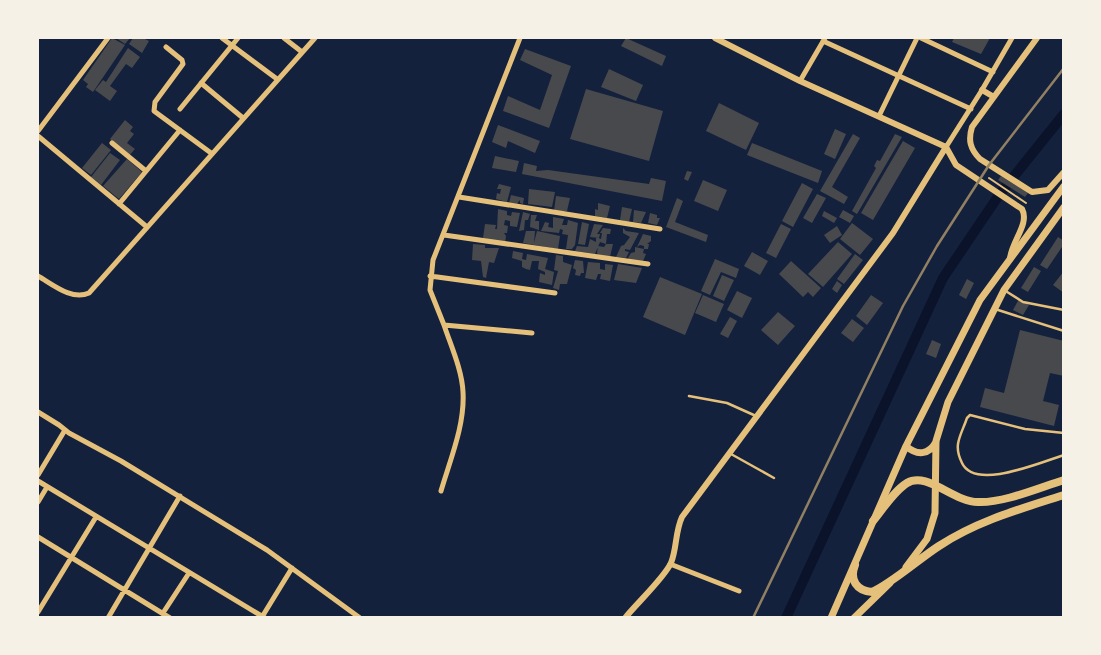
<svg xmlns="http://www.w3.org/2000/svg" width="1101" height="655" font-family="Montserrat,sans-serif">
<rect width="100%" height="100%" fill="#14213d"/>
<g fill="none" stroke-linecap="round" stroke-linejoin="round">
<!-- canal -->
<path stroke="#0b132b" stroke-width="10" d="M786,618L943,278L999,195L1064,114"/>
</g>
<!-- building -->
<path fill="#48494c" d="M112,38L125,45L93,92L86,87L88,84L83,80Z
M116,38H130L125,44Z
M133,38H143L149,41L142,53L129,44Z
M626,38L666,56L662,66L621,46Z
M954,38H990L981,54L952,42Z
M128,48L140,57L132,68L126,64L110,86L117,91L110,101L95,90L103,80L106,82Z
M525,49L571,66L549,128L503,111L508,96L540,110L552,75L520,60Z
M609,69L643,85L636,101L601,87Z
M586,89L663,111L649,161L570,139Z
M719,103L759,123L746,150L706,131Z
M125,120L133,127L130,131L134,134L127,143L135,149L128,157L110,139Z
M498,125L540,141L535,153L508,141L506,148L492,142Z
M835,129L846,134L835,159L824,154Z
M853,134L860,138L832,187L848,197L844,204L820,191Z
M895,134L902,137L857,214L852,211L876,168L874,166L877,160L880,161Z
M903,141L915,148L873,220L861,213Z
M102,143L111,150L91,175L82,168Z
M752,143L822,171L818,183L747,155Z
M110,153L120,160L101,185L91,177Z
M495,156L519,161L516,172L492,168Z
M127,159L142,172L119,199L103,186Z
M524,163L537,166L536,171L548,170L649,184L651,178L666,181L662,201L522,174Z
M687,171L692,172L688,181L684,179Z
M1001,176L1028,193L1025,197L998,180Z
M703,180L727,190L718,211L694,201Z
M802,183L813,189L793,227L782,221Z
M499,184L511,187L507,202L496,199L497,193L500,194L501,189H497Z
M529,189L555,192L552,207L528,204Z
M817,194L826,198L812,223L803,218Z
M511,195L524,198L523,204L520,203V200L517,204L509,203Z
M556,196L570,198L567,211H554Z
M677,198L683,201L675,222L708,235L706,242L666,227Z
M598,203L610,206L607,218L595,216V209L598,210Z
M622,207L632,209L629,222L620,220Z
M498,209L507,211V215L511,216L512,212L520,213L517,227L510,226V221L505,220L504,225L508,226L507,233H504L506,236L505,244L483,238L485,224L496,225L495,229H497Z
M634,210L646,212L641,223L633,222Z
M843,210L854,216L850,223L839,217Z
M824,211L837,218L834,223L822,216Z
M523,212L530,214L528,220H525L524,230L519,231Z
M650,213L657,215V218H660L657,225L648,223Z
M531,215H537L535,221H539V230L530,227Z
M553,217L564,219L562,225H567L568,220L578,223L575,245L572,249H566L568,235L562,234L563,230L560,229L559,233L541,231L545,222L549,223L548,227L553,228Z
M582,222L589,224L585,245L578,244Z
M852,223L873,239L860,255L840,239Z
M594,224L603,225L597,234H600L599,238L590,237Z
M781,224L791,229L776,258L766,253Z
M837,226L842,235L830,243L824,235Z
M603,228L611,229L610,234H607L606,244L600,242L595,254L575,251L577,246L588,247L590,239L596,242V237L601,239L602,233H600Z
M623,228L626,231L639,233L630,250L625,249V251L629,252L626,258L616,257L621,246L624,245L630,237L623,233Z
M526,231H535L534,243L537,231L560,236L558,249L523,243Z
M643,234L651,236V241L647,244H649L648,249H644V246L640,245L637,247Z
M1058,237L1064,241V244L1047,269L1040,265Z
M838,242L852,254L823,287L808,274Z
M473,244L485,245V248H499L494,263L489,262L486,278L483,277L481,261L472,260Z
M606,244H613L610,257H599L597,253L598,246L604,247Z
M635,247L644,249L643,253L646,254L643,261H629L628,258L631,253L635,252Z
M513,251L523,253L522,259L526,260L527,254L548,258L545,269L554,272L552,285L539,282L540,273L545,275V272L538,269L539,261H532L530,270L526,269L522,267V261L512,258Z
M752,252L768,261L760,275L744,266Z
M855,254L863,260L844,284L837,279Z
M556,255L563,256V262L572,265L567,284H560L559,290L553,288L558,271L554,270Z
M715,259L739,269L736,278L721,272L710,295L701,291Z
M575,260L583,261L584,273H581L580,276L575,275L576,270L573,268Z
M791,261L821,288L813,297L808,292L803,297L779,274Z
M588,262L600,263V269L605,270V264L613,265L610,281L600,279L601,274H598L596,280L585,278Z
M618,264L642,268L636,283L614,280Z
M1034,267L1041,271L1028,292L1021,288Z
M1064,271V293L1053,285Z
M722,275L734,280L724,301L713,296Z
M660,277L702,294L685,335L643,317Z
M967,279L974,283L966,299L959,295Z
M837,281L842,285L837,293L832,289Z
M737,291L752,298L742,318L727,310Z
M703,295L724,304L716,322L695,313Z
M871,295L883,303L867,325L856,316Z
M1019,299L1029,305L1023,315L1013,310Z
M778,312L795,326L778,345L761,330Z
M730,317L737,321L728,338L720,334Z
M852,319L864,328L853,342L841,333Z
M1020,330L1064,341V376L1050,373L1043,401L1059,405L1054,426L980,407L985,388L1004,393Z
M932,340L941,344L936,358L926,354Z"/>
<g fill="none" stroke-linecap="round" stroke-linejoin="round">
<!-- path -->
<path stroke="#e5c07b" stroke-width="2" d="M989,178L1026,203"/>
<!-- service -->
<path stroke="#e5c07b" stroke-width="2.5" d="M1004,290L1023,302L1064,310
M995,309L1064,331
M689,396L727,403L756,416
M1064,433L1025,429L970,415L967,418C964,427 959,436 958,444C957,451 959,457 962,463C975,491 1041,462 1064,455
M731,454L774,478"/>
<!-- minor -->
<path stroke="#e5c07b" stroke-width="5" d="M222,38L277,79
M284,38L302,52
M520,38L433,260L430,290L444,325L532,333
M921,38L993,72
M823,41L971,109
M166,47L182,60L183,64L155,102L154,111L211,153
M800,81L825,38
M201,83L243,118
M180,109L238,38
M879,116L917,38
M38,131L108,38
M38,136L147,227
M112,143L146,171
M946,147L982,90L1012,38
M459,197L660,229
M119,204L180,130
M444,235L648,264
M38,276C52,284 72,301 89,293L315,38
M430,276L555,293
M38,412L59,425L69,433L121,461L267,550L360,618
M38,475L65,430
M38,481L265,618
M441,491C450,460 465,425 463,392C462,370 451,346 444,325
M38,502L47,487
M38,537L170,618
M670,564L739,591
M38,612L96,517
M163,613L189,573
M262,617L292,568
M108,618L180,496"/>
<!-- tertiary -->
<path stroke="#e5c07b" stroke-width="6" d="M715,38L800,81L946,147
M1037,38L972,127C968,140 970,149 980,159L1032,192L1048,190L1064,172
M982,90L994,97
M946,147L956,165L1022,209C1030,224 1011,242 1010,259
M625,618C637,603 664,578 671,563C677,548 675,532 682,517L893,233L946,147"/>
<!-- secondary -->
<path stroke="#e5c07b" stroke-width="7" d="M906,446C917,456 929,455 936,442
M906,567L927,539L935,513L936,441L948,402L1004,290L1064,207
M831,618L906,446L980,300L1064,186
M854,618L890,583"/>
<!-- primary -->
<path stroke="#e5c07b" stroke-width="8" d="M873,521C883,509 894,491 907,483C927,471 953,502 978,502C1004,503 1038,488 1064,480
M855,565C849,580 857,591 872,592C891,584 920,558 939,546C977,521 1020,509 1064,495"/>
<!-- rail -->
<path stroke="#918062" stroke-width="2.5" d="M753,618L903,306L937,246L989,165L1064,68"/>
</g>
<!-- border -->
<rect width="1101" height="655" fill="none" stroke="#f6f1e7" stroke-width="78"/>
</svg>
